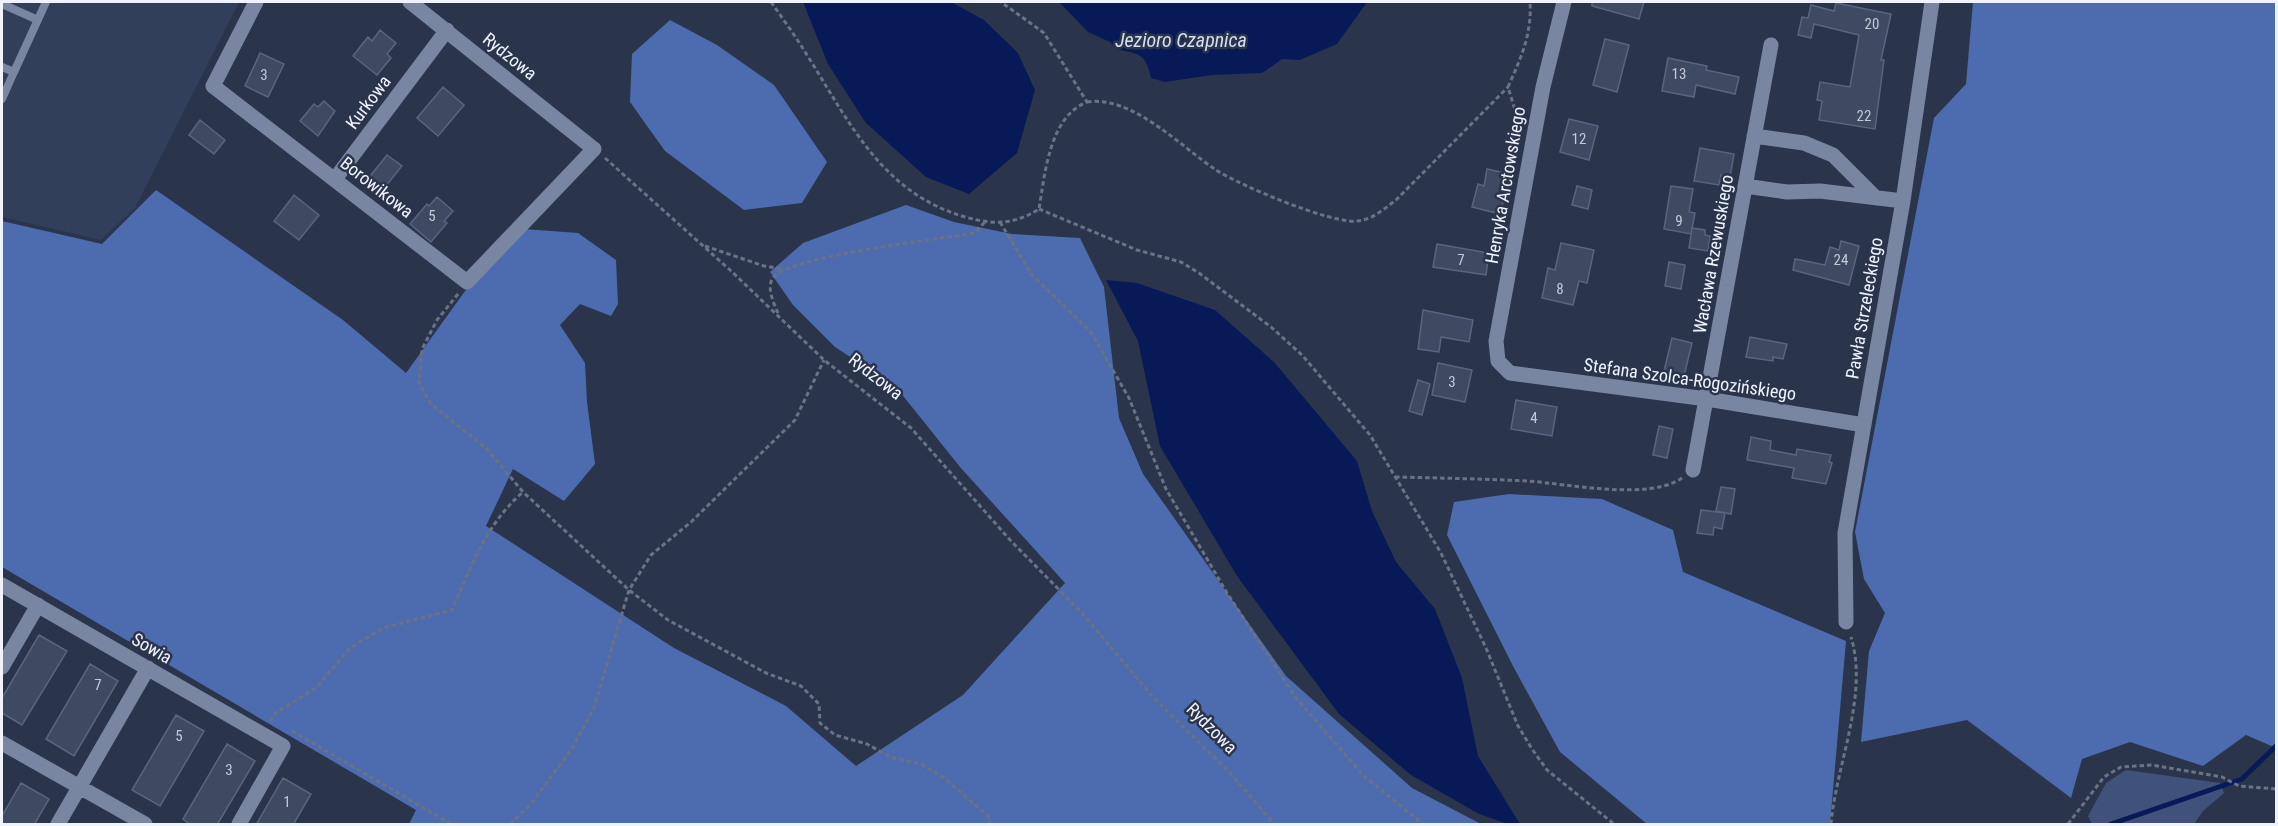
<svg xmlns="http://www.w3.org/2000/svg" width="2278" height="826" font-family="'Roboto Condensed',sans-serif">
<rect width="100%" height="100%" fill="#2a354c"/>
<!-- built -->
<path fill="#313f5b" d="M2,2H239L135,208L101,240L2,217Z"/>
<!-- green -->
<path fill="#40527b" d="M2126,770L2220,783L2224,793L2203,811L2194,824H2092L2088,816L2106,783Z"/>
<!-- forest -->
<path fill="#4d6baf" d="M1973,2H2276V748L2246,735L2203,766L2130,742L2082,759L2071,798L1967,720L1861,742L1869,651L1885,613L1864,579L1855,532L1934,118L1966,84Z
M670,20L717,45L774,85L827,162L802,203L744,210L665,151L630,102L632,54Z
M156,190L343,320L406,373L473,280L524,229L578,233L616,260L618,304L611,316L580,304L560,325L585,363L587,402L595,464L564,501L513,469L486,526L674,648L786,706L856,766L963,695L1065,583L960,467L896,387L835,347L793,305L770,272L803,243L906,205L954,222L1012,234L1080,238L1104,287L1119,418L1143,474L1286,676L1412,788L1481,824H409L416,810L2,567V221L102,244Z
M1509,494L1602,499L1673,530L1683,572L1846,641L1830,824H1647L1560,752L1514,668L1447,535L1454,502Z"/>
<!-- water -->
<path fill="#071a57" d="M803,2H951L984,20L1018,53L1035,90L1017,153L969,194L926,177L866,123L828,64Z
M1059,2H1367L1337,44L1300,60L1282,59L1262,73L1212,75L1165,82L1151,78C1146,53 1139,54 1116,49L1110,42L1088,32Z
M1106,280L1137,283L1215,310L1274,362L1357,461L1372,511L1396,562L1435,609L1462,678L1478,756L1520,824H1508L1479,814L1411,775L1339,714L1237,576L1160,446L1138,341Z"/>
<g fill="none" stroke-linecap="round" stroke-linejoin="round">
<!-- stream -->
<path stroke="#071a57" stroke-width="5" d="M2111,824L2242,779L2276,746"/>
</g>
<!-- building -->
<path fill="#3e4a62" stroke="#59657f" stroke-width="1.5" d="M1592,2H1644L1639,19L1592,6Z
M1836,3L1891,14L1881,60H1884L1875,129L1819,120L1822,101L1817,100L1820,82L1850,87L1859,35L1814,24L1811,38L1798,35L1802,17L1808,18L1811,5L1834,11Z
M380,30L396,43L387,54L391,58L377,75L353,56L368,37L372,41Z
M1605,39L1629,45L1617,92L1593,85Z
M260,53L284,64L268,97L245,86Z
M1668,58L1707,66L1706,70L1739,77L1735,94L1696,85L1694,97L1662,91Z
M443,87L464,105L438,136L417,118Z
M324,101L335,111L318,136L300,121L314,104L318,107Z
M1569,119L1598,126L1589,160L1560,152Z
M200,120L225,140L214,154L189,135Z
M1700,148L1734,154L1730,177L1721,175L1719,185L1694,181Z
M387,155L402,166L381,192L367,180Z
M1487,169L1510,174L1500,214L1472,207L1478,184L1484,186Z
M1577,186L1592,190L1588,209L1572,205Z
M1671,186L1693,189L1689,212L1695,213L1691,234L1664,229Z
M294,195L319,215L299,240L274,221Z
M437,197L453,211L444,221L447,223L431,242L410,224L427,204L429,206Z
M1692,228L1705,230V235L1710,236L1708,251L1689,248Z
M1841,241L1859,246L1849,285L1793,270L1795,259L1825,265L1830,247L1839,250Z
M1561,243L1594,250L1587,283L1579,281L1573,305L1542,298L1548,268L1555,270Z
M1437,244L1489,253L1486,275L1433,267Z
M1669,262L1685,265L1681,289L1665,286Z
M1423,310L1473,320L1469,342L1441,337L1439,352L1418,349Z
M1750,337L1787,344L1783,359L1773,357V361L1746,357Z
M1672,338L1692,343L1684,376L1664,371Z
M1438,363L1472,370L1465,402L1432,395Z
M1418,380L1430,384L1422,415L1409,411Z
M1516,400L1557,407L1552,436L1511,429Z
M1659,426L1673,429L1667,458L1653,455Z
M1751,437L1771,441L1770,450L1796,455L1797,449L1831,455L1829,462L1832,463L1826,484L1792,478L1794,468L1747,460Z
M1721,487L1735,489L1731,514L1716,511Z
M1701,510L1725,513L1722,529L1714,527L1713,535L1697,533Z
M39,635L67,651L22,725L2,713V698Z
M90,664L118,681L74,756L46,739Z
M176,715L204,731L160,806L132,790Z
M227,744L255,761L217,825H191L183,819Z
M283,778L311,794L293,825H256Z
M21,783L49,799L34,825H2V816Z"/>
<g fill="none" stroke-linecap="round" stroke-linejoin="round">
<!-- path -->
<path stroke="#6a7385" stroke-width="3" stroke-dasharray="4.5 3" stroke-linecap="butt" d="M771,2C783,19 796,37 807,55C850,123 882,193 965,217C994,225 1014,225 1039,209C1045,174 1049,117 1087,102L1044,33L1001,2
M1087,102C1132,95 1180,146 1216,170C1239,185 1331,224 1357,221C1372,220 1384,209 1396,200L1508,87
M1519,123L1508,87C1521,58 1532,34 1530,2
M605,158L729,269L824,360L911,428L1011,541L1081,612L1153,697L1231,774L1274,824
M1039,209L1137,250L1181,262L1199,273L1271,327L1302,355L1370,435L1441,553L1486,648L1518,726L1532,749L1547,770L1614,824
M1000,222L1032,275L1091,332L1129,398L1166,489L1227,593L1296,698L1364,776L1423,824
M705,246L764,266L783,269
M458,294L437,320L422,349L419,383L431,404L487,449L523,492L629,590L668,620L766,673L801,686L819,704L820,723L835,735L867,744L890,757L921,764L943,777L988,816L990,824
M778,313C774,304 766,287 773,278C788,256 941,239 974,233L986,221
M1395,477C1440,478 1484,479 1528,481C1569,484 1648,501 1682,478
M270,721L275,713L316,688L350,648L383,628L452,610C471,567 486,524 523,492
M292,731L451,824
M510,824L531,804L571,750L594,708L629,590L651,555L691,522L795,420L824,360
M1831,824C1836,765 1869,695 1851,637
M2068,824L2104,777L2121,767L2152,765L2222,777L2239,786L2276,789"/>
<!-- service -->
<path stroke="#7986a1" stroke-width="8" d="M2,4L38,20
M2,67L14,72L46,2
M2,99L14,72"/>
<!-- minor -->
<path stroke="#7986a1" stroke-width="15" d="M256,2L213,86L467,282L594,149L410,2
M1564,2L1543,87L1496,341L1498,361L1510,373L1707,399L1864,425
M1754,136L1804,143L1833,155L1876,198
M335,179L447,30
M1745,186L1787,192L1820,191L1903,201
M1693,470L1771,45
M2,585L283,746L239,824
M1846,622L1845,533L1903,201L1932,2
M2,667L38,605
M2,743L145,824
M58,824L148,668"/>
</g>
<g text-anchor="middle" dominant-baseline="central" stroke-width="5" stroke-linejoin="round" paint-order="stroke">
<!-- number labels -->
<g font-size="15" fill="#c3c9d6">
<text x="1872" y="24">20</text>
<text x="1679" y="74">13</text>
<text x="264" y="75">3</text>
<text x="1864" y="116">22</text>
<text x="1579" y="139">12</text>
<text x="432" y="216">5</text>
<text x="1679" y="221">9</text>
<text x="1461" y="260">7</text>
<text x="1841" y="260">24</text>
<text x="1560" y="289">8</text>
<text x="1452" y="382">3</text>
<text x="1534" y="418">4</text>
<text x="98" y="685">7</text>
<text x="179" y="736">5</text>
<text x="229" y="770">3</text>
<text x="287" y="802">1</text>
</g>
<!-- street labels -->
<g font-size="18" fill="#eff3fc" stroke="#2a354c">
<text transform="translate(510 56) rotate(39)">Rydzowa</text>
<text transform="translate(368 102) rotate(-53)">Kurkowa</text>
<text transform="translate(1505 185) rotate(-80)">Henryka Arctowskiego</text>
<text transform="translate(377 187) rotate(38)">Borowikowa</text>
<text transform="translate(1713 254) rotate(-80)">Wacława Rzewuskiego</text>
<text transform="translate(1864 308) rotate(-80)">Pawła Strzeleckiego</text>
<text transform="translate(876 376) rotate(38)">Rydzowa</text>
<text transform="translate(1690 379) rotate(8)">Stefana Szolca-Rogozińskiego</text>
<text transform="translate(152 648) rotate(30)">Sowia</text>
<text transform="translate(1212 728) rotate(45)">Rydzowa</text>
</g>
<!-- water labels -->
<g font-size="20" font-style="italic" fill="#d6dff3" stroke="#2a354c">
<text x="1181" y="40">Jezioro Czapnica</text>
</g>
</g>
<!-- border -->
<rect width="2278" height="826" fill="none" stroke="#eff3fc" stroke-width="6"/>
</svg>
